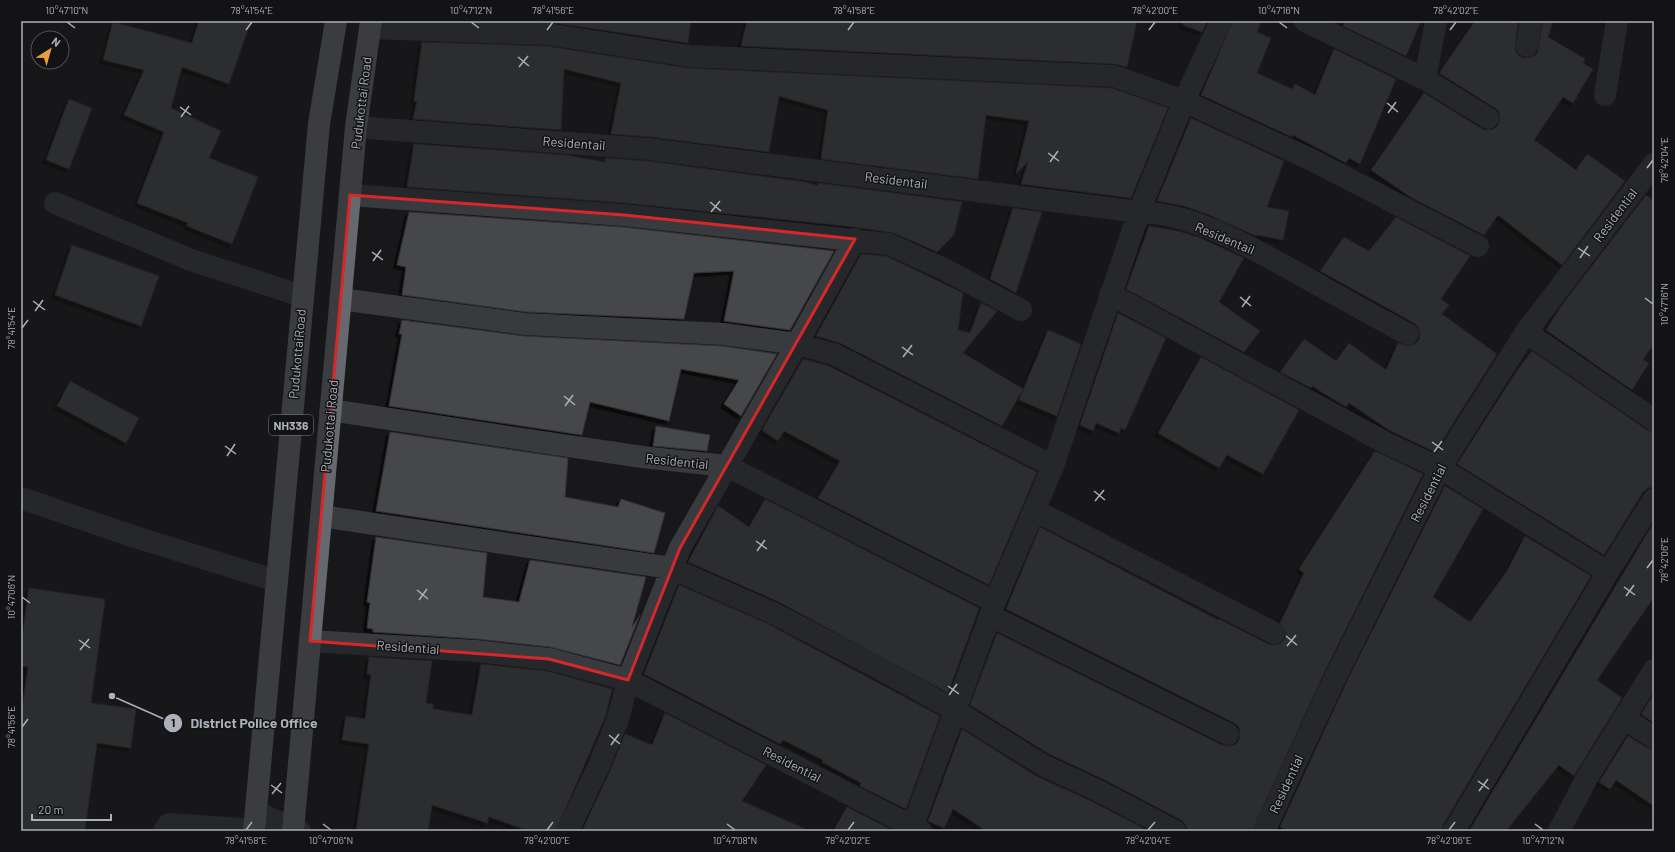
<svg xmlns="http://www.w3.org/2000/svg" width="1675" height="852" font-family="Barlow,sans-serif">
<defs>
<filter id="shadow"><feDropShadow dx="-3.5" dy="3.5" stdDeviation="0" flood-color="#0009"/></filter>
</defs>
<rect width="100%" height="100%" fill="#18181a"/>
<!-- building -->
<path fill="#45464a" stroke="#323236" filter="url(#shadow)" d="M199,21H251L229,84L182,67L171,108L221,131L209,158L258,177L232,244L187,226L188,223L137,203L164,132L124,115L144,70L103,60L113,22L192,43Z
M532,21H691L688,43L549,22Z
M747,21H1137L1127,67L1115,64L741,46Z
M1183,21H1207L1202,32L1183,25Z
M1233,21H1261L1257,32L1271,38L1257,73L1292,89L1295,84L1315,95L1334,49L1396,79L1360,164L1349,158L1346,163L1293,135L1292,137L1201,95Z
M1345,21H1421L1406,56L1343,26Z
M1475,21H1518L1515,50L1519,56L1525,58L1532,57L1537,54L1543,21H1553L1548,37L1585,59L1583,63L1593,69L1573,103L1563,97L1534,140L1576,170L1587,154L1625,181L1562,265L1498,215L1484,235L1412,198L1371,170L1424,93L1482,129L1487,130L1494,129L1498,125L1500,118L1499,112L1495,108L1439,73Z
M422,42L546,46L688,68L1112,88L1168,108L1131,198L1021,184L1028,162L1016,174L1029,121L986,115L978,179L821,159L828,110L779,96L769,152L651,137L611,134L621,83L564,69L561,130L413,119L417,102L414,101Z
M69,99L92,108L69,169L46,160Z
M1191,118L1284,161L1267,207L1289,211L1283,240L1257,235L1256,236L1207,214L1184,206L1157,201Z
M414,144L566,155L605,162V158L648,161L806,182L818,186V183L962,202L954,235L937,252L894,233L855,227L625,203L407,187Z
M1646,195L1654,201V344L1643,360L1649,363L1632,390L1546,330L1562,305Z
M1013,208L1042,212L1016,293L990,279Z
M409,212L623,227L834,251L790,330L724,321L734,271L694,273L684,319L526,312L402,295L406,267L397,265Z
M1396,217L1470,256L1441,299L1449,305L1442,314L1497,354L1435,452L1389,430L1349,403L1346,407L1312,386L1311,388L1280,372L1304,339L1336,361L1349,343L1386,370L1398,343L1409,346L1415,344L1419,340L1420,333L1418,327L1414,323L1320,271L1344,237L1369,251Z
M1149,226L1178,231L1198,237L1244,258L1219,302L1260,331L1244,352L1126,289Z
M72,245L159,276L141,326L55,295Z
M861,254L886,256L963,293L958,330L970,333L981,303L997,311L963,353L1023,389L1002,426L840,343L816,336Z
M1118,313L1166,338L1125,430L1121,428L1119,433L1096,423L1093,431L1080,425Z
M402,320L524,336L723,346L777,354L741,416L724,404L739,380L681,369L669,421L590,402L582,435L389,406L402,334H399Z
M1048,330L1081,344L1057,416L1019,400Z
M1532,351L1647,430L1654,432V487L1648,488L1643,492L1604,555L1457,464L1518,369Z
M1201,357L1299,410L1263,474L1227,455L1219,468L1158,433Z
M803,359L829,366L1037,472L989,585L818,498L840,461L784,431L778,441L762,430Z
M70,381L139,418L126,443L57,406Z
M656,426L710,435L707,451L653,446Z
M390,432L568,458L565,497L618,507L621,499L665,513L654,553L376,511Z
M1375,451L1423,474L1325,671L1252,831H1188L1185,824L1181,820L1105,780L1049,754L970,705L997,633L1222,745L1228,746L1235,745L1239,740L1240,734L1239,727L1234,723L1006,609L1040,527L1218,620L1219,619L1268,644L1275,645L1281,643L1285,638L1286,632L1280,623L1304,573L1299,569Z
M1445,486L1483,509L1433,597L1470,622L1507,571L1525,536L1591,576L1443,825L1442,831H1287L1280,827L1347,681Z
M765,499L979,608L948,693L777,601L688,562L718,506L749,527Z
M1654,522V597L1597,680L1622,698L1574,776L1559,765L1506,831H1469Z
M376,537L487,553L483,597L519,602L530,560L646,577L632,627L640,615L620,665L550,647L477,639L373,632V629L367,628L370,603L367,602Z
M679,585L766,623L940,716L906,809L860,786L861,783L822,762L823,760L783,740L780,744L644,674Z
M29,588L105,599L91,703L136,709L131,748L97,743L85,831H21V716L28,667L21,666V646Z
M369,657L432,661L426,703L433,704V709L472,715L481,664L547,671L612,689L606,715L556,831H529L489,817L487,823L432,805L428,831H356L369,744L342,740L346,716L365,719L371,675L367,674Z
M1654,694V723L1641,714Z
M665,713L766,765L742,801L810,831H582L609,773L625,734L652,745Z
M962,729L1036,776L1093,802L1143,828L1142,831H986L953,809L944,828L928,821Z
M1628,736L1647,748L1654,750V806L1616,780L1610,789L1599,782Z
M847,807L894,831H833Z"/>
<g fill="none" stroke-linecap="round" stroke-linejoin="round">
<!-- minor -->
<path stroke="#393a3e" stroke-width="22" d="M1305,21L1425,79L1488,118
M370,28L547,34L689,56L1114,76L1184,101L1314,161L1478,246
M1527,46L1531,21
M1425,79L1436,21
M1605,95L1617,21
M356,127L649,149L1139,212C1196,213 1253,249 1301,275C1337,295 1372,315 1408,334
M350,195L624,215L889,244L946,270L1021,310
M55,203L191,260L302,296
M1110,294L1388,444L1440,468L1608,572
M340,299L525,324L724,334L797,344L834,354L1053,466
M1526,332L1654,420
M330,410L642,457L727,466L995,602
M21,498L132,536L277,581
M1036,511L1274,633
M321,516L671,568L771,612L875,666L956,711L1043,765L1099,791L1175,831
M991,616L1228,734
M310,641L476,651L549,659L628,680L921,831
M1624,718L1654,738
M256,812L300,831
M164,831L169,824L254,830
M568,831L598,768L618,719L628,680L680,548L797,344L855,239
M911,831L995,602L1053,466L1139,212L1184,101L1221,21
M1264,831L1336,676L1440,468L1526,332L1654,164
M1454,831L1608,572L1654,499
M1559,831L1587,778L1654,670"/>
<!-- highway -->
<path stroke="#65696f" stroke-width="22" d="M254,831L319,124L336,21
M293,831L356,127L371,21"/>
</g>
<!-- marked area -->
<path d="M0 0H1675V852H0ZM350,195L624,215L855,239L680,548L628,680L549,659L310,641Z" fill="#18181a" fill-opacity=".55" fill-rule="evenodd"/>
<path fill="none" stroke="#d62828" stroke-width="3" stroke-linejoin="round" d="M350,195L624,215L855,239L680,548L628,680L549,659L310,641Z"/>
<!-- ticks -->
<path fill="none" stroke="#abb0b9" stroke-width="1.5" d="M67,22L75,28M471,22L479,28M1279,22L1287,28M246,30L252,22M547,30L553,22M848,30L854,22M1149,30L1155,22M1450,30L1456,22M518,57L529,66M519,67L528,56M1387,103L1398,112M180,107L191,115M1388,113L1396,102M181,117L189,106M1048,153L1059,161M1050,162L1058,151M1647,168L1653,160M710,202L721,211M711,212L720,201M1578,248L1590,256M372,252L383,260M1580,258L1588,246M373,261L381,250M1240,297L1251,306M1645,298L1653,304M33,301L45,310M1242,307L1250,296M35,311L43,300M22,328L28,320M902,347L913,355M903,357L912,345M564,396L575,405M565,406L573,395M1432,442L1443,450M225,446L236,454M1434,452L1442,441M227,456L235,444M1094,491L1105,500M1095,501L1104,490M756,541L767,549M757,551L765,540M1647,568L1653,560M1624,587L1635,595M417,590L428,599M1626,596L1634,585M22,597L30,603M419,600L427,589M1286,636L1297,645M79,640L90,648M1287,646L1296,635M80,650L89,639M948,686L959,694M949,695L957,684M22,727L28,719M609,735L620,744M611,745L619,734M1478,781L1489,789M271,785L282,793M1479,791L1488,779M272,794L281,783M323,824L331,830M727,824L735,830M1535,824L1543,830M246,830L252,822M547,830L553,822M848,830L854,822M1148,830L1155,822M1449,830L1455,822"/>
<g text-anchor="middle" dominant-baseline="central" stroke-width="3" stroke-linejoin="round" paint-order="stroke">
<!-- shield labels -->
<rect fill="#131315" stroke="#7d8188" stroke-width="1" x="269" y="415" width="44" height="20" rx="3"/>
<g font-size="12" font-weight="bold" fill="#abb0b9">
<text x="291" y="425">NH336</text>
</g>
<!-- street labels -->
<g font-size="13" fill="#abb0b9" stroke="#131315">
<text transform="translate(361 103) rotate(-83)">Pudukottai Road</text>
<text transform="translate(574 143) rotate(4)">Residentail</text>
<text transform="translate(896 180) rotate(7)">Residentail</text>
<text transform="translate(1615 215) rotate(-53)">Residential</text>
<text transform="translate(1225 238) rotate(23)">Residentail</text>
<text transform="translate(297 354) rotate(-85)">PudukottaiRoad</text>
<text transform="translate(329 426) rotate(-85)">Pudukottai Road</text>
<text transform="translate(677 461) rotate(6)">Residential</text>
<text transform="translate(1428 493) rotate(-63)">Residential</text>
<text transform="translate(408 647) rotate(4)">Residential</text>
<text transform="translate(792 764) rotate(27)">Residential</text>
<text transform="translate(1286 784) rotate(-65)">Residential</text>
</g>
</g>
<!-- callouts -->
<path fill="none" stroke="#abb0b9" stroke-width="1.5" d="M112 696L173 723"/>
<g fill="#abb0b9" stroke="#131315" stroke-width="1.5">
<circle cx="112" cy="696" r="4"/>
<circle cx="173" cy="723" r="10"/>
</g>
<g font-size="12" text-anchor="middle" font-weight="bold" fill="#111">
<text x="173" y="727">1</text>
</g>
<g font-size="14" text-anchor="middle" font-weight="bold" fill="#abb0b9" stroke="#131315" stroke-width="3" stroke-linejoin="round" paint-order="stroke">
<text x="254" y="728">District Police Office</text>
</g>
<!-- border -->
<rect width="1675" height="852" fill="none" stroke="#131315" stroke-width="44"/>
<!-- north arrow -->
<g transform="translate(50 50) rotate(37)"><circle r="19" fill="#131315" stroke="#505257"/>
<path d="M0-3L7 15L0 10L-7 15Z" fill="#e89f42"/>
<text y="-6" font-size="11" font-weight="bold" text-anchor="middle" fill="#abb0b9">N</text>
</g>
<!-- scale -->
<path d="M32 814v6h79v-6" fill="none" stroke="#abb0b9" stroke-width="2"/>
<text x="38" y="814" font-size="12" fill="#abb0b9" stroke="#131315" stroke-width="3" paint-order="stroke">20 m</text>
<rect x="22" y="22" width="1631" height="808" fill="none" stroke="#abb0b9" stroke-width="1.5"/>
<g font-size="10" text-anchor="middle" fill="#abb0b9">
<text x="67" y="14">10°47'10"N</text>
<text x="252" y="14">78°41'54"E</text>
<text x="471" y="14">10°47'12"N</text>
<text x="553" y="14">78°41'56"E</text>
<text x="854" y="14">78°41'58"E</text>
<text x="1155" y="14">78°42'00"E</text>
<text x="1279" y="14">10°47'16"N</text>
<text x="1456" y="14">78°42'02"E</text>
<text transform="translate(1664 160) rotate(-90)" y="4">78°42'04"E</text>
<text transform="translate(1664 304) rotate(-90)" y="4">10°47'16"N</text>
<text transform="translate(11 328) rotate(-90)" y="4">78°41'54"E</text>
<text transform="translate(1664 560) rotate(-90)" y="4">78°42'06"E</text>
<text transform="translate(11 597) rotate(-90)" y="4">10°47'06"N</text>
<text transform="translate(11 727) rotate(-90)" y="4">78°41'56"E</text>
<text x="246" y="844">78°41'58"E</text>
<text x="331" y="844">10°47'06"N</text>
<text x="547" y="844">78°42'00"E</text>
<text x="735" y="844">10°47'08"N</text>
<text x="848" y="844">78°42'02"E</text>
<text x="1148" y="844">78°42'04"E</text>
<text x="1449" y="844">78°42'06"E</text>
<text x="1543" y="844">10°47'12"N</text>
</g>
</svg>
